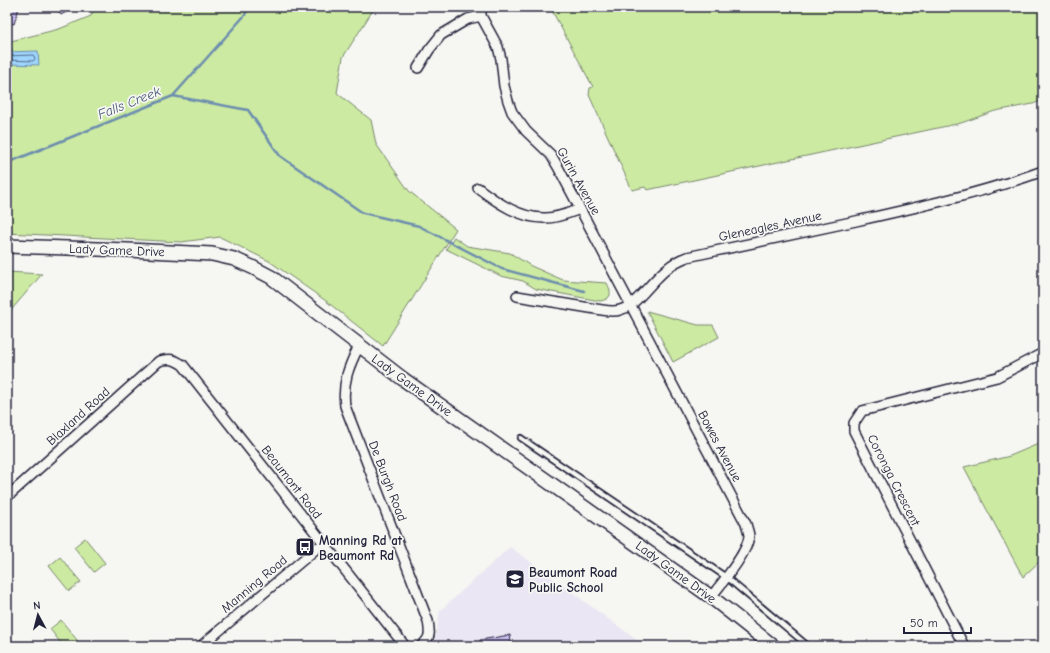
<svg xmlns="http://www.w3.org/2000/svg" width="1050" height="653" font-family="'Comic Neue',sans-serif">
<rect width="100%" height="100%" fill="#f6f6f2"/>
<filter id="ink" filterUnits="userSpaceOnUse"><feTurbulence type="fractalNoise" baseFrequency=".025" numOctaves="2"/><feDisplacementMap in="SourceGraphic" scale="8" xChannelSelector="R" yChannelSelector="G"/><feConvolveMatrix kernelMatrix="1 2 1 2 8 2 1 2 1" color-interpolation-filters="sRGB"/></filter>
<g filter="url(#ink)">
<!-- built -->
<path fill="#eae6f3" d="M510,547L645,646H434L440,611Z"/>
<!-- green -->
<path fill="#cceaa1" stroke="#77866e" d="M95,7H375L343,57L337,93L371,120L376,144L409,191L456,229L383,346L326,301L269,261L220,237L181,242L7,233V42L59,29L91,16Z
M550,7H1043V100L1033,104L995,111L961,123L647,190L645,187L632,190L589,95L590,88L593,87Z
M454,237L467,246L510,253L531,266L563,280L607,283C612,293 612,299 600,301L536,289L523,281L501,276L446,249Z
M7,272L42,274L7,315Z
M647,311L698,325H713L719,337L673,362Z
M1043,442V558L1023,577L964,467L1010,456Z
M85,538L105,563L94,572L74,547Z
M60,557L81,582L69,591L49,566Z
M61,620L81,645L80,646H63L50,629Z"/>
<!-- water -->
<path fill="#9ed5fd" stroke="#6c8daf" d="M38,51L39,65L7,64V52Z"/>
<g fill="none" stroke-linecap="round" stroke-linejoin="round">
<!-- shore -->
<path stroke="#546a89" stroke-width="1" d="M7,56L33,55L34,56L35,59L33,61L7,60"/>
<!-- stream -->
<path stroke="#6c8daf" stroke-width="2.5" d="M173,96L248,110L280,156L363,213L419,226L502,269L584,291
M7,163L173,96L245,15L248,7"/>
</g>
<!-- building -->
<path fill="#cfc2f4" stroke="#22223b" d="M7,7H18V8H19L14,24L7,22Z
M56,7H75L61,15Z
M510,635L512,646H481L480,640Z"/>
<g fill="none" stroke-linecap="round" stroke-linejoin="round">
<defs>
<path id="lane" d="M521,438L726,577L808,646"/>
<path id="street" d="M481,7V16L498,47L501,59L504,86L508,101L512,112L526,131L551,155L558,167L746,524C747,528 749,533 749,536C748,553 721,584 711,597
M418,68L429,50L441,35L468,19L481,16
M478,188C498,203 521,219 546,218C558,218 569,213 580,209
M517,296L602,310C608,311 614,312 620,310C631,307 637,299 644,292C657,278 669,263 687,257C743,245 799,233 856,221C919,207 982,193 1043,171
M359,346C349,366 342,382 345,406L428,621C430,633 431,638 421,646
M7,497L159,361C170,358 174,359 183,365L405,646
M201,646L323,543
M964,646L854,431V423L862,411L997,377L1043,353"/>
<path id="secondary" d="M7,246L128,250L212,254L234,259L252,267L271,277L403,379L711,597L773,646"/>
</defs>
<!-- lane casing -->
<use href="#lane" stroke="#22223b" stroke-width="8"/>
<!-- street casing -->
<use href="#street" stroke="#22223b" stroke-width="12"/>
<!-- secondary casing -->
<use href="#secondary" stroke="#22223b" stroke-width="16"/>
<!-- lane -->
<use href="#lane" stroke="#f6f6f2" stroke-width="4.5"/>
<!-- street -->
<use href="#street" stroke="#f6f6f2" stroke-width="9"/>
<!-- secondary -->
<use href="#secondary" stroke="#f6f6f2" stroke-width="13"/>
</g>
</g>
<!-- icons -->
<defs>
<symbol id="bus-square" viewBox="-11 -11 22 22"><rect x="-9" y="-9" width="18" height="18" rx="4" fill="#22223b" stroke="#f6f6f2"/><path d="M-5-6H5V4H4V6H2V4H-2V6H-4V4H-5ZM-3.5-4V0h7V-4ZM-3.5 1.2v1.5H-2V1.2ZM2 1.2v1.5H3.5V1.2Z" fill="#fff"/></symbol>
<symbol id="school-square" viewBox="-11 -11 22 22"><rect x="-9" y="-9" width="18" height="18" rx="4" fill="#22223b" stroke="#f6f6f2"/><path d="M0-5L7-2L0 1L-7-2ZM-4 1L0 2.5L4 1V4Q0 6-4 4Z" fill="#fff"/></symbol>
</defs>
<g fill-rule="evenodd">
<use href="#bus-square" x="294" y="536" width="22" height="22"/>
<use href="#school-square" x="504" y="568" width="22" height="22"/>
</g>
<g text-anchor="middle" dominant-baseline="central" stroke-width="3.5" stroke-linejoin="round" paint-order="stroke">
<!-- street labels -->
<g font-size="13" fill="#22223b" stroke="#f6f6f2">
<text transform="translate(579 181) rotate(61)">Gurin Avenue</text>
<text transform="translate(770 226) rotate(-12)">Gleneagles Avenue</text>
<text transform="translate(117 250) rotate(2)">Lady Game Drive</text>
<text transform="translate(412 385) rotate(36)">Lady Game Drive</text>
<text transform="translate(78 416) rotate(-42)">Blaxland Road</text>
<text transform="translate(720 446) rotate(62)">Bowes Avenue</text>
<text transform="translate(894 480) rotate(63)">Coronga Crescent</text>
<text transform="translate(388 481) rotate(69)">De Burgh Road</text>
<text transform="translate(292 482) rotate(52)">Beaumont Road</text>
<text transform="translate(676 572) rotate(36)">Lady Game Drive</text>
<text transform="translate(254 584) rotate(-40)">Manning Road</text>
</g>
<!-- poi labels -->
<g font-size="13" font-weight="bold" fill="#22223b" stroke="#f6f6f2" text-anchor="start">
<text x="319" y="540">Manning Rd at<tspan x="319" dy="15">Beaumont Rd</tspan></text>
<text x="529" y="572">Beaumont Road<tspan x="529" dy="15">Public School</tspan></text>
</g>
<!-- water labels -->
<g font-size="14" font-style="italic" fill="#475875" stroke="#f6f6f2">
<text transform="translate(129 103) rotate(-22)">Falls Creek</text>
</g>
</g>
<!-- margin -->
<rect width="1050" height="653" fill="none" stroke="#f6f6f2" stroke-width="24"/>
<rect x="12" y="12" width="1026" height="629" fill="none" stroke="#22223b" stroke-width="1.5" filter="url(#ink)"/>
<!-- north arrow -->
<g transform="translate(38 615) rotate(353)" stroke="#f6f6f2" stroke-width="3" paint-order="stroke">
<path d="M0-3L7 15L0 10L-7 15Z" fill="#22223b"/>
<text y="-6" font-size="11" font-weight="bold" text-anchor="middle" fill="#22223b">N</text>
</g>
<!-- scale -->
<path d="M904 627v6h67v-6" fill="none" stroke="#22223b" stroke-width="2"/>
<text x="910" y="627" font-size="12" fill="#22223b" stroke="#f6f6f2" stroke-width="3" paint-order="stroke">50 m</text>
</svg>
